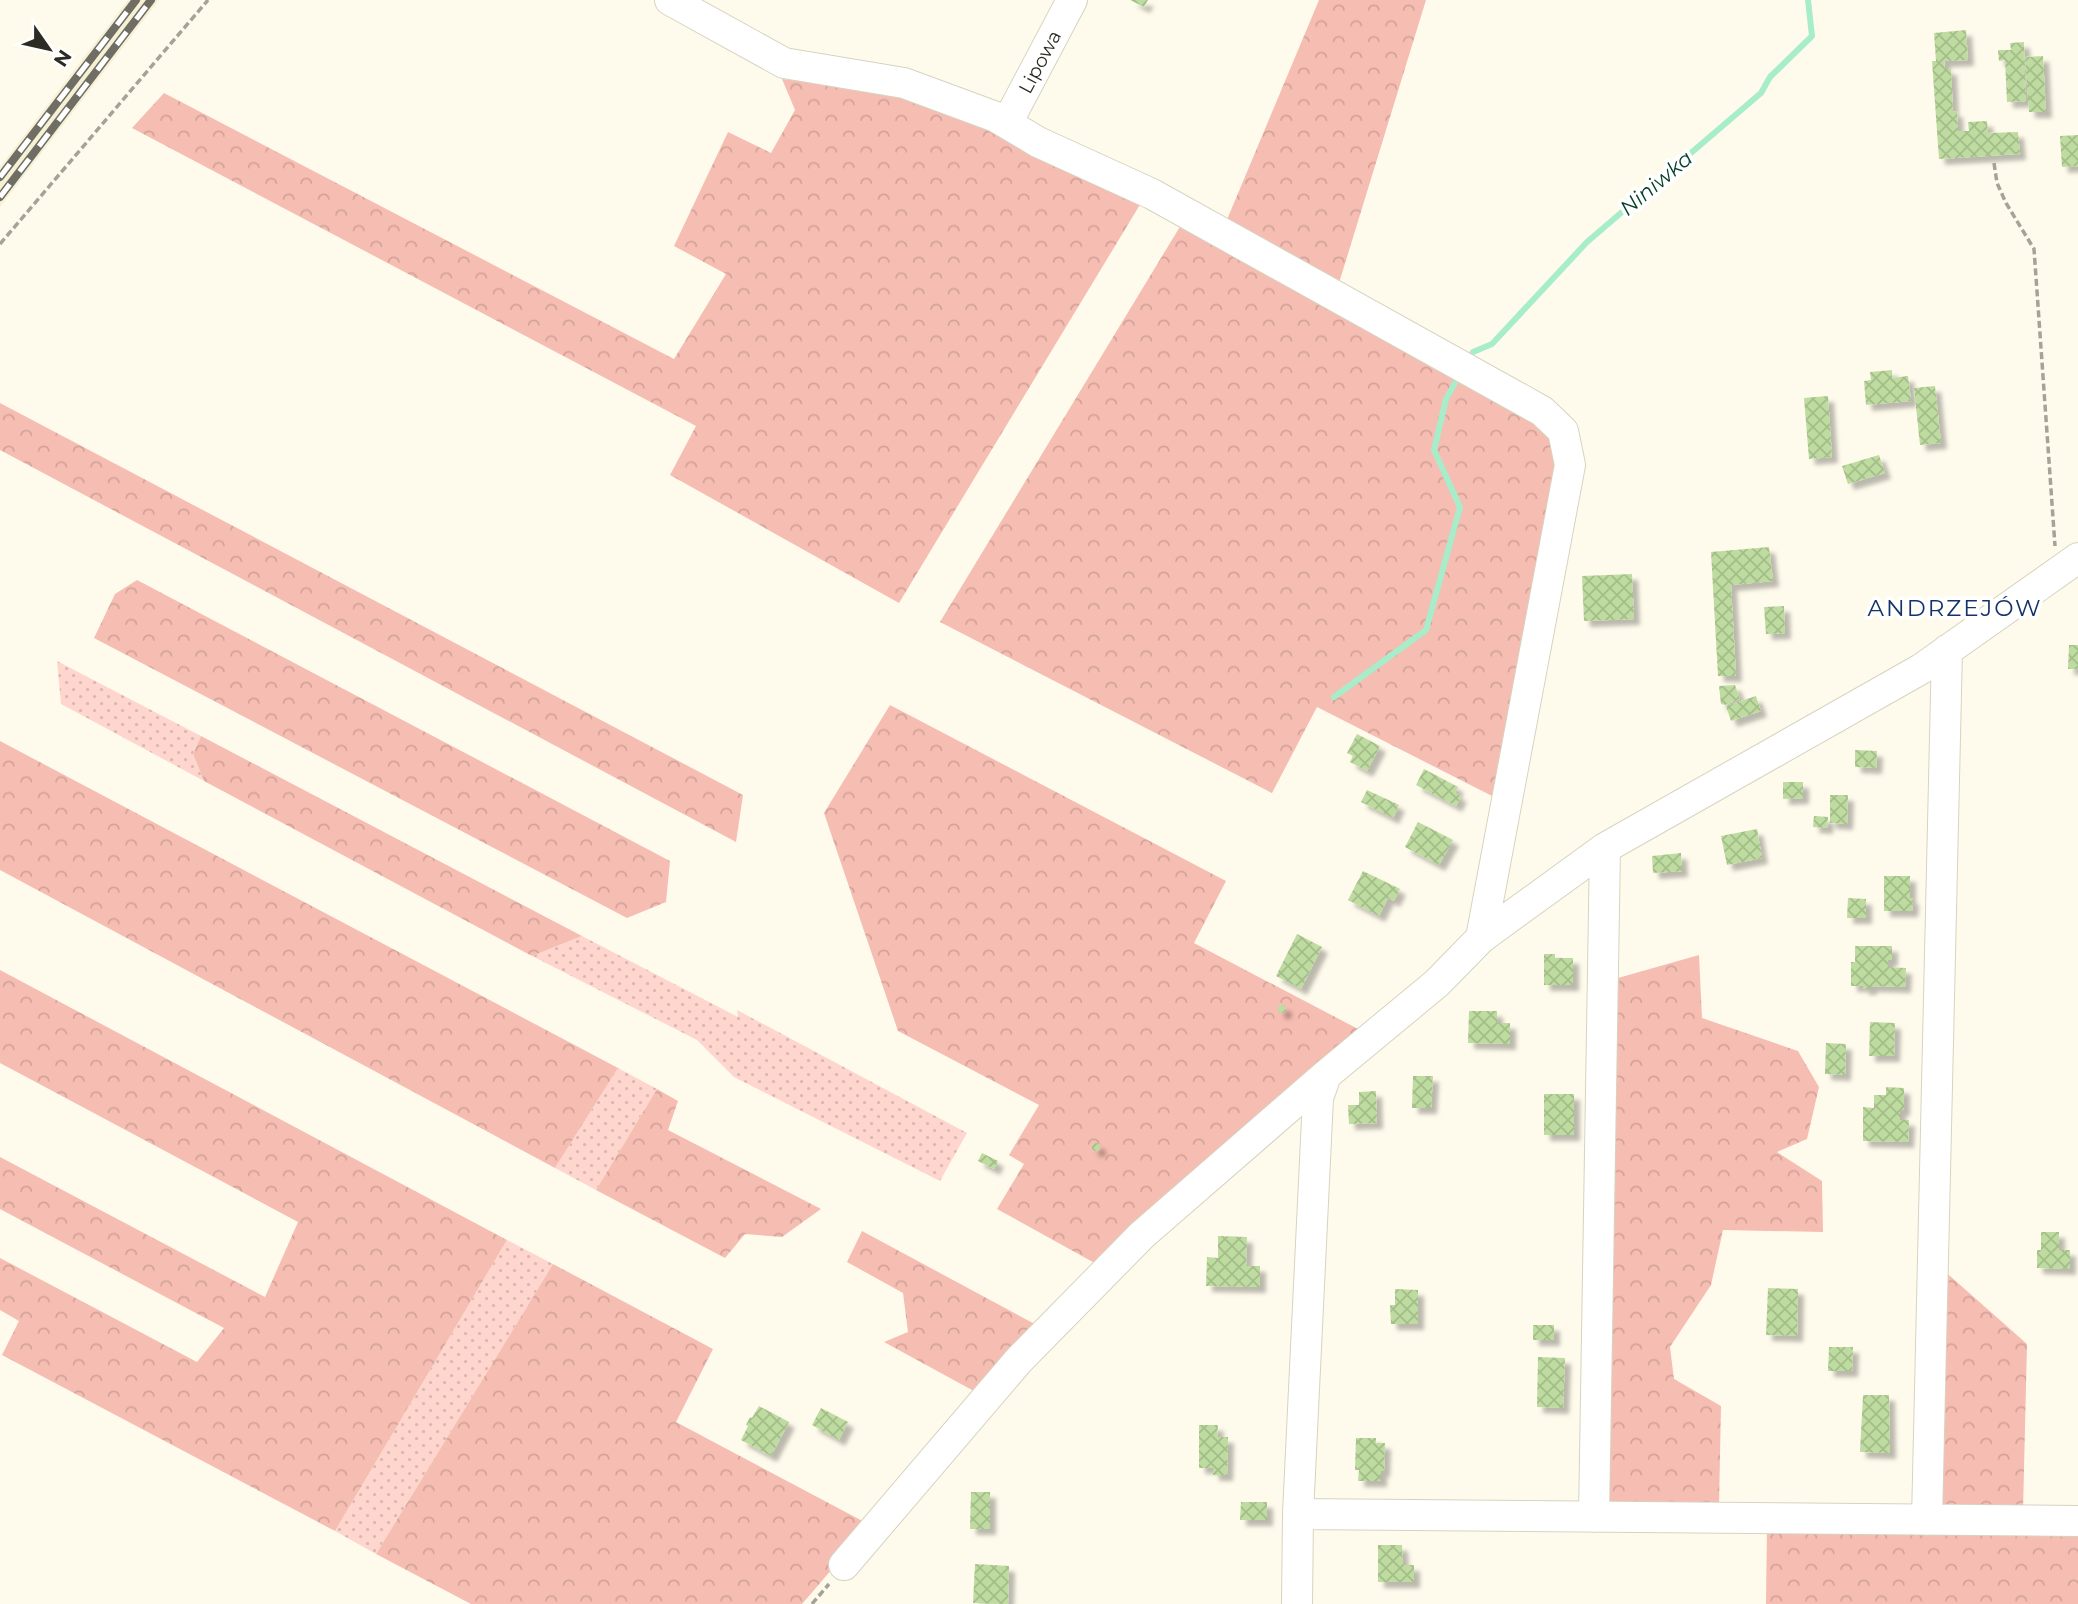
<svg xmlns="http://www.w3.org/2000/svg" width="2078" height="1604" font-family="Montserrat,sans-serif">
<defs>
<pattern id="grass-dots" width="8" height="8" patternUnits="userSpaceOnUse" patternTransform="scale(1.75)"><rect width="8" height="8" fill="#fed6ce"/><path d="M2 2h.1M6 6h.1" fill="none" stroke="#dab8b1" stroke-width="1.8" stroke-linecap="round"/></pattern>
<pattern id="forest-crowns" width="20" height="18" patternUnits="userSpaceOnUse" patternTransform="scale(1.75)"><rect width="20" height="18" fill="#f6bdb2"/><path d="M2 6a3 3 0 1 1 6 0M12 15a3 3 0 1 1 6 0" fill="none" stroke="#d3a399"/></pattern>
<pattern id="building-cross-hatch" width="8" height="8" patternUnits="userSpaceOnUse" patternTransform="scale(1.75)"><rect width="8" height="8" fill="#bfdca0"/><path d="M0 0l8 8M0 8l8-8" fill="none" stroke="#a4bd8a"/></pattern>
<filter id="shadow"><feDropShadow dx="6" dy="6" stdDeviation="2" flood-color="#0004"/></filter>
</defs>
<rect width="100%" height="100%" fill="#fffbec"/>
<!-- built -->
<path fill="#f6f0d5" d="M128,0H159L0,207V167Z"/>
<!-- grass -->
<path fill="url(#grass-dots)" d="M57,661L201,736L193,754L204,781L61,704Z
M582,936L738,1017L737,1010L967,1133L940,1181L734,1077L697,1040L532,956Z
M618,1068L657,1089L596,1190L555,1168Z
M507,1240L553,1264L376,1554L335,1531Z"/>
<!-- forest -->
<path fill="url(#forest-crowns)" d="M1319,0H1426L1339,283L1226,222Z
M782,79L892,92L996,130L1141,203L899,603L670,475L696,426L132,128L164,93L674,359L726,274L674,246L728,132L771,153L795,110Z
M1181,225L1552,430L1558,466L1496,798L1317,707L1272,793L940,622Z
M0,403L743,795L736,842L0,450Z
M137,580L670,861L666,902L627,918L94,638L115,594Z
M890,705L1226,881L1194,943L1360,1030L1100,1266L997,1209L1024,1164L1009,1155L1039,1105L898,1031L824,813Z
M201,736L582,936L532,956L204,781L193,754Z
M0,741L618,1068L555,1168L0,870Z
M1699,955L1702,1018L1798,1051L1819,1087L1807,1139L1777,1152L1822,1181L1823,1232L1723,1230L1711,1285L1670,1347L1674,1379L1721,1406L1719,1506L1604,1503L1611,980Z
M0,970L507,1240L335,1531L2,1355L19,1321L0,1310V1258L197,1362L224,1328L0,1209V1157L265,1297L298,1222L0,1063Z
M657,1089L678,1101L668,1130L821,1209L782,1237L745,1234L725,1258L596,1190Z
M862,1231L1042,1328L983,1396L884,1342L908,1332L903,1293L847,1262Z
M553,1264L713,1349L676,1422L870,1525L802,1604H471L376,1554Z
M1941,1268L2027,1344L2023,1511H1936Z
M1767,1524L2078,1530V1604H1766Z"/>
<g fill="none" stroke-linecap="round" stroke-linejoin="round">
<!-- stream -->
<path stroke="#a7edc9" stroke-width="6" d="M1473,352L1492,344L1587,242L1761,93L1770,77L1812,36L1808,0
M1334,697L1426,630L1460,507L1434,450L1446,399L1455,383"/>
</g>
<!-- building -->
<path fill="url(#building-cross-hatch)" filter="url(#shadow)" d="M1130,0H1148L1144,7Z
M1966,30L1968,60L1944,61L1945,69H1951L1953,112L1957,111L1958,131H1969L1968,122L1987,121L1988,133L2018,132L2020,154L1939,159L1932,61H1936L1934,33Z
M2024,42L2026,101L2007,102L2005,60L1999,61L1998,50H2011L2010,43Z
M2043,56L2046,112H2029L2025,57Z
M2078,135V166L2062,167L2060,136Z
M1892,370V378L1908,376L1911,401L1866,405L1864,381L1871,380L1870,372Z
M1935,386L1941,443L1920,445L1914,388Z
M1828,396L1832,457L1809,459L1804,398Z
M1879,455L1885,473L1848,484L1842,466Z
M1769,547L1773,581L1731,585L1736,676H1718L1711,552Z
M1632,574L1634,619L1584,621L1582,576Z
M1784,606L1785,633L1766,634L1764,607Z
M2069,645H2078V669H2068Z
M1735,685L1740,699L1725,705L1721,704L1719,686Z
M1756,696L1761,711L1731,721L1726,706Z
M1357,734L1380,746L1367,771L1350,762L1353,756L1347,753Z
M1855,750L1877,751L1876,768L1855,767Z
M1424,769L1458,787L1455,793L1461,796L1456,806L1416,785Z
M1783,782H1803V798L1783,799Z
M1367,790L1399,805L1393,818L1361,802Z
M1830,795H1848L1847,824L1830,823Z
M1814,816L1828,817L1827,828L1813,827Z
M1418,822L1453,840L1439,865L1405,847Z
M1757,829L1762,858L1727,865L1721,836Z
M1681,853L1682,871L1653,873L1652,856Z
M1363,871L1400,889L1394,901L1388,898L1379,916L1348,900Z
M1884,876H1910V898L1913,899L1912,911H1884Z
M1848,898L1866,899V918H1847Z
M1297,934L1322,947L1301,989L1276,976Z
M1855,946H1892V960H1888V967L1906,968L1905,987L1871,986V989H1863V986H1851V962H1855Z
M1544,954H1555V958H1573V985H1544Z
M1278 1009a4 4 0 1 1 8 0a4 4 0 1 1-8 0Z
M1469,1011H1497V1023H1510V1044L1468,1043Z
M1870,1022L1895,1023L1894,1056H1869Z
M1826,1043L1846,1044L1845,1075L1825,1074Z
M1413,1076H1433L1431,1108H1412Z
M1886,1087L1904,1088V1110H1900V1120H1909L1908,1142L1863,1141V1107L1874,1108V1095H1886Z
M1376,1091L1377,1123L1349,1124L1348,1105H1359V1092Z
M1544,1094H1574V1135H1544Z
M1092 1147a4 4 0 1 1 8 0a4 4 0 1 1-8 0Z
M982,1153L998,1161L994,1169L978,1161Z
M2041,1232H2059V1250H2070V1269L2037,1268V1250H2041Z
M1218,1236L1247,1237L1246,1266H1260V1287L1206,1286L1207,1257L1218,1258Z
M1768,1288L1798,1289L1797,1336L1766,1335Z
M1395,1289L1418,1290V1324H1391L1390,1305H1395Z
M1533,1325H1554V1340H1533Z
M1829,1347H1853L1852,1371H1828Z
M1538,1357L1565,1358L1563,1408L1537,1407Z
M1863,1395H1889L1890,1453L1860,1452Z
M759,1406L789,1422L771,1456L741,1440L748,1426L746,1425L750,1417L752,1418Z
M821,1408L848,1422L839,1440L812,1425Z
M1199,1425H1218L1217,1437H1228L1227,1475H1213V1468H1199Z
M1356,1438H1376V1443H1385L1384,1471H1381V1481H1358L1359,1470H1355Z
M971,1492H990V1529H970Z
M1241,1502H1267V1520H1240Z
M1378,1545H1402L1403,1565H1414V1582H1378Z
M975,1564L1009,1566L1008,1604L973,1603Z"/>
<g fill="none" stroke-linecap="round" stroke-linejoin="round">
<defs>
<path id="minor" d="M670,0L784,63L904,83L996,117L1038,142L1152,194L1542,411L1563,431L1570,465L1481,938L1437,983L1326,1075L1318,1098L1298,1514L1297,1604
M1007,123L1072,0
M1481,938L1605,848L1921,669L2078,558
M1298,1514L2078,1521
M1594,1517L1605,848
M1927,1520L1947,650
M844,1565L1019,1360L1142,1235L1326,1075"/>
</defs>
<!-- minor casing -->
<use href="#minor" stroke="#d7d3c0" stroke-width="32"/>
<!-- path -->
<path stroke="#a5a297" stroke-width="3.5" stroke-dasharray="7 3.5" stroke-linecap="butt" d="M1994,163L1997,183L2006,203L2034,249L2055,546
M0,244L208,0
M812,1604L829,1584"/>
<!-- minor -->
<use href="#minor" stroke="#fff" stroke-width="30"/>
<defs>
<path id="rail" d="M0,177L136,0
M0,197L151,0"/>
</defs>
<!-- rail casing -->
<use href="#rail" stroke="#706e64" stroke-width="8"/>
<!-- rail -->
<use href="#rail" stroke="#fff" stroke-width="5" stroke-dasharray="16" stroke-linecap="butt"/>
</g>
<g text-anchor="middle" dominant-baseline="central" stroke-width="7" stroke-linejoin="round" paint-order="stroke">
<!-- street labels -->
<g font-size="19" fill="#2c2b24" stroke="#fff">
<text transform="translate(1040 62) rotate(-62)">Lipowa</text>
</g>
<!-- water labels -->
<g font-size="21" font-style="italic" fill="#06412b" stroke="#fff">
<text transform="translate(1656 183) rotate(-40)">Niniwka</text>
</g>
<!-- quarter labels -->
<g font-size="23" letter-spacing="2" fill="#153369" stroke="#fff">
<text x="1955" y="608">ANDRZEJÓW</text>
</g>
</g>
<!-- north arrow -->
<g transform="translate(49 49) rotate(124)" stroke="#ffffff" stroke-width="5" paint-order="stroke">
<path d="M0-5L12 26L0 18L-12 26Z" fill="#2c2b24"/>
<text y="-10" font-size="19" font-weight="bold" text-anchor="middle" fill="#2c2b24">N</text>
</g>
</svg>
